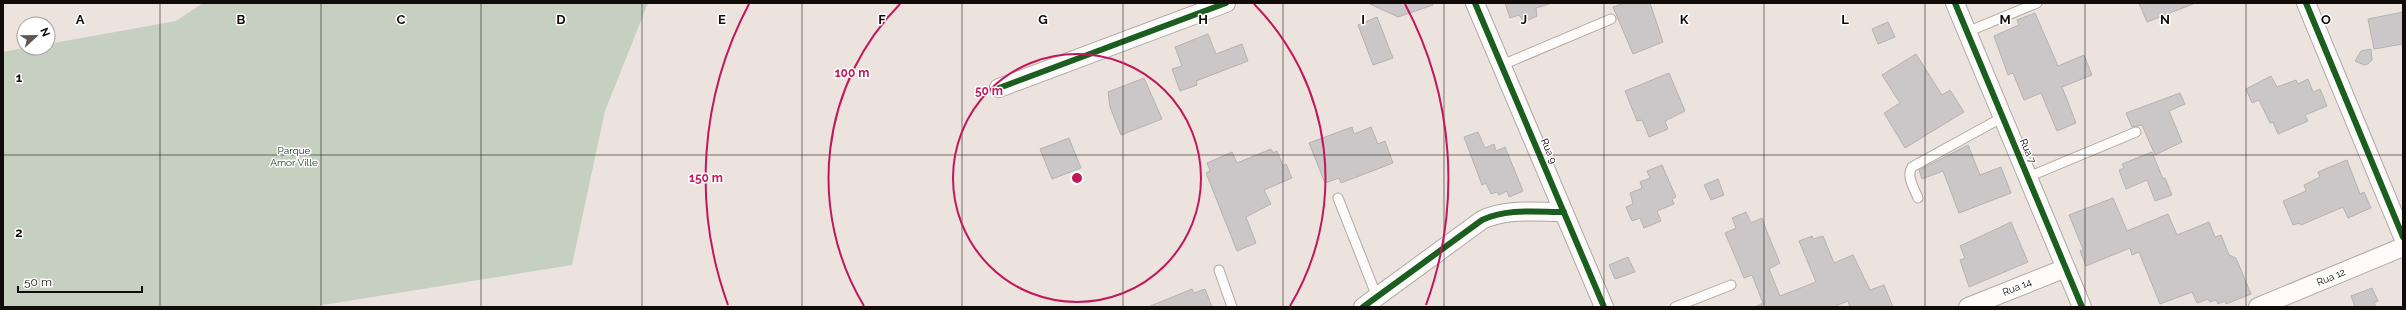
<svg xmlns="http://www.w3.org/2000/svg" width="2406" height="310" font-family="Raleway,sans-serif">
<rect width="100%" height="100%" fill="#ede3de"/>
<!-- green -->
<path fill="#c6d0c1" d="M203,3H648L605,111L572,265L310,307H3V52L24,48H48V44L176,21Z"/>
<!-- building -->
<path fill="#cbc6c7" stroke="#b7b2b2" d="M1368,3H1432L1433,5L1398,17Z
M1505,3H1548L1549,4L1536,8L1537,16L1524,22L1519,15L1510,18Z
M1624,3H1650L1663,42L1633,54L1613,7Z
M2139,3H2193V4L2147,22Z
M2403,12V44L2374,49L2368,19Z
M2035,13L2058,66L2084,55L2092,75L2062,87L2076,123L2057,131L2041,93L2024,100L2013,73L2008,75L1994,36L2019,25L2017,20Z
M1377,17L1393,58L1373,65L1358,25Z
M1888,22L1895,37L1878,44L1872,29Z
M1208,34L1216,54L1242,44L1248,61L1196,81L1197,85L1180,91L1172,69L1182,66L1175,47Z
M2371,49L2372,60L2368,64L2364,65L2355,61L2361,51Z
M1916,54L1942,95L1950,90L1964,112L1905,148L1884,113L1900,103L1882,75Z
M1669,73L1685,111L1665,121L1668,129L1649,137L1642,120L1637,121L1625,91Z
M2271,76L2277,87L2296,80L2298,84L2308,79L2313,92L2320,89L2327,106L2305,115L2308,121L2278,134L2273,122L2270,123L2259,100L2252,103L2246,89Z
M1144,78L1162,119L1121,135L1110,107L1108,92Z
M2180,93L2185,104L2169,111L2182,142L2155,155L2142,125L2132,127L2126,113Z
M1352,127L1354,134L1371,127L1378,144L1385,141L1393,163L1341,183L1339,178L1325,183L1309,143Z
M1478,132L1485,148L1494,144L1496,151L1505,147L1523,191L1509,197L1507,191L1499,195L1497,192L1491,194L1486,183L1482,185L1464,137Z
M1069,138L1081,168L1052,179L1040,149Z
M1968,145L1980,175L2001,167L2011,193L1959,213L1943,171L1922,179L1919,170Z
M1271,149L1273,153L1277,151L1283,166L1286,164L1292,178L1264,190L1271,204L1246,217L1256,243L1237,251L1206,173L1210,171L1207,163L1232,152L1237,163Z
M2152,152L2163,179L2165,178L2172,195L2155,201L2147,180L2126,189L2119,170L2124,168L2122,164Z
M2347,160L2360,194L2364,192L2371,208L2348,218L2343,207L2301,225L2300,223L2293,225L2283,201L2306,191L2304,185L2320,177L2318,172Z
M1662,165L1676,197L1672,199L1674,204L1657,211L1661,221L1644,228L1640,218L1632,221L1626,207L1633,204L1630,193L1642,188L1640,182L1650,178L1647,171Z
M1718,179L1724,195L1711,200L1704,185Z
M2113,198L2127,231L2168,214L2177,235L2209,222L2215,237L2221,235L2229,255L2236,258L2251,294L2226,304L2225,301L2218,304L2216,300L2210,302L2208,299L2197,303L2192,292L2160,304L2139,252L2132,255L2130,248L2086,266L2080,251L2083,249L2069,215Z
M1746,212L1751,223L1762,218L1767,232L1780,263L1769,269L1780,296L1816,282L1799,241L1812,236L1813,239L1823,236L1834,263L1853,255L1870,290L1884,285L1893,307H1850L1848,301L1833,307H1755L1763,303L1752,275L1744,278L1725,233L1736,228L1732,218Z
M2011,222L2028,262L1969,287L1960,260L1965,258L1960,246Z
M1628,257L1635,272L1615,279L1609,265Z
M2372,288L2378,301L2374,303L2376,307H2355L2351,296Z
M1192,289L1194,293L1205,289L1212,307H1148Z"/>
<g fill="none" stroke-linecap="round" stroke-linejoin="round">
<defs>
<path id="lane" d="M1967,32L2037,3
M1502,65L1611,19
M2028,177L2136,132
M1338,198L1377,297
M1918,198C1914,188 1906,176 1912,167L2003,117
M1219,270L1232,307
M1675,307L1731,285"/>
<path id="street" d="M1475,3L1604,307
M1955,3L2082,307
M2306,3L2403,237
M999,88L1226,3
M1363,307L1482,220C1507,208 1537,212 1564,212
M1968,307L2066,268
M2258,307L2403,247"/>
</defs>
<!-- lane casing -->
<use href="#lane" stroke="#afa8a4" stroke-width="11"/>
<!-- street casing -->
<use href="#street" stroke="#afa8a4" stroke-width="20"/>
<!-- lane -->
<use href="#lane" stroke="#fcfbfa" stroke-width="9"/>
<!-- street -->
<use href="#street" stroke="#fcfbfa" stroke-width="18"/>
<defs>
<path id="cycleway" d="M1475,3L1604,307
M1955,3L2082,307
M2306,3L2403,237
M999,88L1226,3
M1363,307L1482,220C1507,208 1537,212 1564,212"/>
</defs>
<!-- cycleway casing -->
<use href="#cycleway" stroke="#fff" stroke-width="8"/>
<!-- cycleway -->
<use href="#cycleway" stroke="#1b5e20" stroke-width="6"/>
</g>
<!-- grid -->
<path fill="none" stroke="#110b09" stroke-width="1" stroke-opacity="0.55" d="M160,3V307M321,3V307M481,3V307M642,3V307M802,3V307M962,3V307M1123,3V307M1283,3V307M1444,3V307M1604,3V307M1764,3V307M1925,3V307M2085,3V307M2246,3V307M3,155H2403"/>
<!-- distance rings -->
<g fill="none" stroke="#c2185b" stroke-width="2">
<circle cx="1077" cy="178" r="124"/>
<path d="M864 306A248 248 0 0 1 900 4M1254 4A248 248 0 0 1 1290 306"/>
<path d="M728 305A371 371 0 0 1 749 4M1405 4A371 371 0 0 1 1426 305"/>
</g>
<g text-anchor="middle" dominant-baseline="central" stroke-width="3" stroke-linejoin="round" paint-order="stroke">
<!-- park labels -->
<g font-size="10" fill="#0e3b16" stroke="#fff">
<text x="294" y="150">Parque<tspan x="294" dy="12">Amor Ville</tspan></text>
</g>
<!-- street labels -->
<g font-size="10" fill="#110b09" stroke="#fff">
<text transform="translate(1549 151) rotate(67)">Rua 9</text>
<text transform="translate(2028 151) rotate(67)">Rua 7</text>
<text transform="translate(2331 277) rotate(-23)">Rua 12</text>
<text transform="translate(2017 287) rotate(-22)">Rua 14</text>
</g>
</g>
<g font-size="13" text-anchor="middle" font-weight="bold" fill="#110b09" stroke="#fff" stroke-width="3" stroke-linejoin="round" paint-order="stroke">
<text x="80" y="24">A</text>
<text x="241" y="24">B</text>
<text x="401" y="24">C</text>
<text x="561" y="24">D</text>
<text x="722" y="24">E</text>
<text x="882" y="24">F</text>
<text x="1043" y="24">G</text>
<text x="1203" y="24">H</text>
<text x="1363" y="24">I</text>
<text x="1524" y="24">J</text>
<text x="1684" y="24">K</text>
<text x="1845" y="24">L</text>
<text x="2005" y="24">M</text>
<text x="2165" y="24">N</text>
<text x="2326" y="24">O</text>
<text x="19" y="82">1</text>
<text x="19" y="237">2</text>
</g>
<circle cx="1077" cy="178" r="6" fill="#c2185b" stroke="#fff" stroke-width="2"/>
<g font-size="12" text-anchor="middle" font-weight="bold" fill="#c2185b" stroke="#fff" stroke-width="3" stroke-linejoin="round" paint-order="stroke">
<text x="852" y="77">100 m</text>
<text x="989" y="95">50 m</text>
<text x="706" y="182">150 m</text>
</g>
<!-- border -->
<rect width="2406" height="310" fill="none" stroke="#110b09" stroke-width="8"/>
<!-- north arrow -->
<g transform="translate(36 36) rotate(68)"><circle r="19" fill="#ffffff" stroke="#a09d9d"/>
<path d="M0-3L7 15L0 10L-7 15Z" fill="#5e5754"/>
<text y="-6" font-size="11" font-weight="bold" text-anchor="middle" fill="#110b09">N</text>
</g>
<!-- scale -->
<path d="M18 286v6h124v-6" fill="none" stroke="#110b09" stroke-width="2"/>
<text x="24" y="286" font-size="12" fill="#110b09" stroke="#ffffff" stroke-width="3" paint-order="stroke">50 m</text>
</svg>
